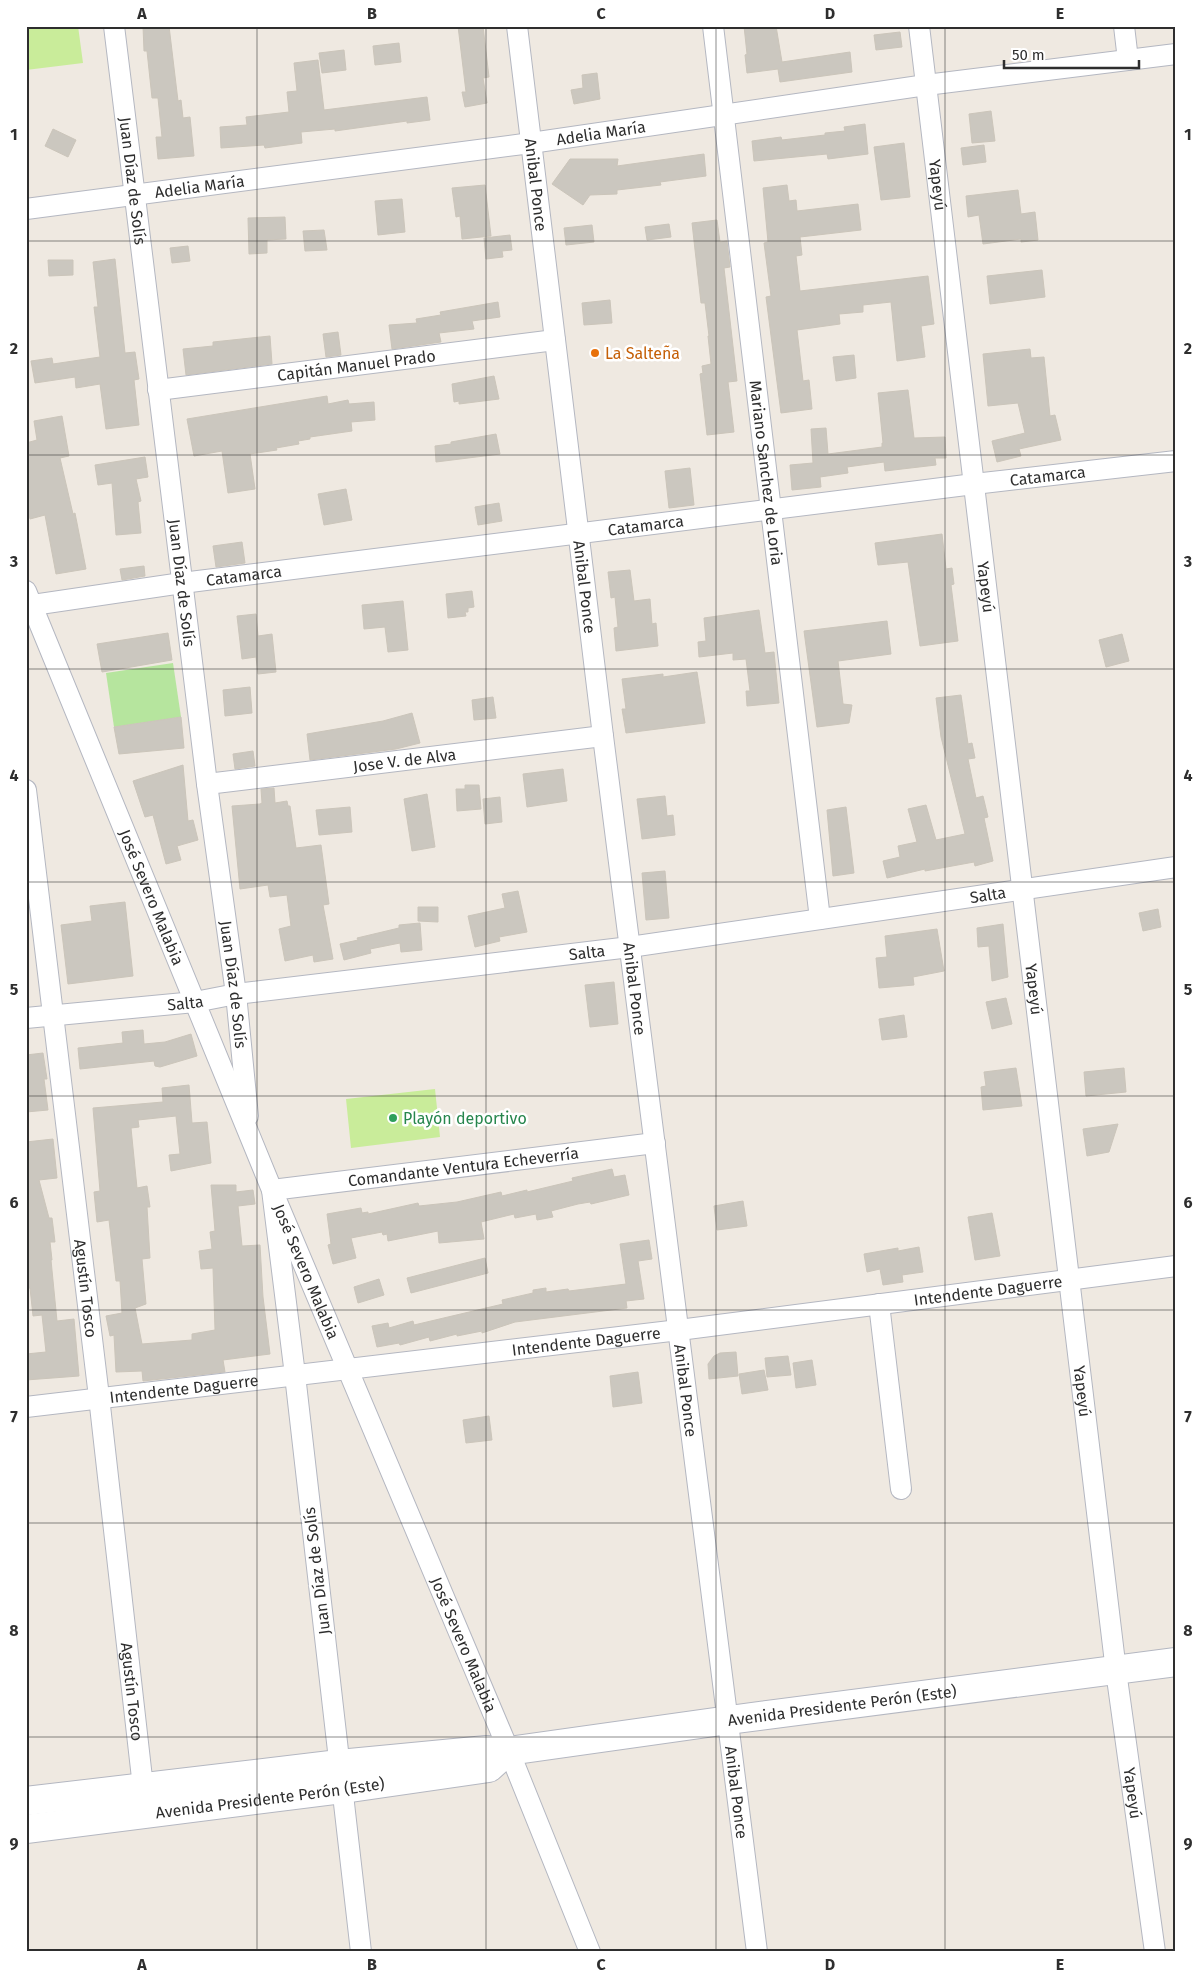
<svg xmlns="http://www.w3.org/2000/svg" width="1202" height="1978" font-family="'Fira Sans',sans-serif">
<rect width="100%" height="100%" fill="#efe9e1"/>
<!-- green -->
<path fill="#b6e59e" d="M173,663L181,717L114,727L106,673Z"/>
<!-- pitch -->
<path fill="#c9ec9a" d="M26,26H78L83,63L26,70Z
M435,1089L440,1137L351,1148L346,1099Z"/>
<!-- building -->
<path fill="#cbc7bf" stroke="#cbc5ba" d="M143,26H169L178,101L181,100L183,118L190,117L194,156L158,159L156,137H162L158,98H152L147,51H144Z
M458,26H483L489,77L483,78L487,103L465,107L462,92H466Z
M744,26H776L782,62L850,52L852,72L780,82L778,69L747,73L745,55L747,54Z
M900,32L902,47L876,50L874,35Z
M399,43L401,62L375,65L373,46Z
M344,50L346,70L322,73L319,53Z
M318,60L324,110L427,97L430,120L407,123V121L335,131V129L301,132L302,143L265,148L264,145L221,148L220,127L247,125L246,117L289,112L287,92L297,91L294,63Z
M597,73L600,99L574,104L571,90L583,88L582,75Z
M991,111L995,141L972,143L969,114Z
M865,124L868,154L828,159L827,154L754,161L752,141L781,137L782,140L825,135V133L845,131L844,127Z
M53,129L76,140L68,157L45,146Z
M904,143L910,197L881,200L874,147Z
M984,145L986,162L963,165L961,148Z
M704,154L706,176L660,182L661,185L617,190V194L590,195L583,205L552,184L570,159H618L617,166Z
M485,185L491,236L462,239L460,216L456,217L452,188Z
M787,185L789,201L796,200L797,211L858,204L861,230L800,237L802,255L796,256L800,291L928,276L934,324L921,326L925,357L897,361L891,302L863,305V312L839,314L840,324L797,330L803,381L809,380L812,409L781,413L766,297L771,296L764,243L768,242L763,188Z
M1018,190L1021,214L1035,212L1038,240L1021,242V239L983,244L979,215L968,217L966,196Z
M402,199L405,232L378,235L375,201Z
M285,217L286,239L267,240V253L249,254L248,218Z
M717,220L720,242L727,241L730,267L724,268L737,381L728,382L734,432L707,435L700,374L703,373L702,366L711,364L708,336H709L705,303H701L692,223Z
M669,224L671,237L647,240L645,227Z
M592,225L594,242L566,245L564,228Z
M324,230L327,250L305,251L303,231Z
M510,235L512,250L502,251L503,257L486,259L484,238Z
M188,246L190,261L172,263L170,248Z
M115,259L125,353L135,352L139,379L134,380L139,425L106,429L100,384L76,388L75,377L35,383L31,361L52,358L53,364L100,357L94,307H98L93,262Z
M48,260H73V275L49,276Z
M1042,270L1045,297L990,304L987,276Z
M610,300L612,323L584,325L582,303Z
M498,302L500,317L472,321L474,329L439,333L441,342L392,349L389,325L417,323L416,319L441,315L440,312Z
M338,332L341,355L326,357L323,334Z
M270,336L272,364L186,375L183,349L213,346V342Z
M1030,349L1031,358L1044,357L1050,416L1055,415L1061,440L1019,449L1021,456L997,462L992,441L1025,433L1018,403L988,406L983,354Z
M854,355L856,378L836,381L833,357Z
M494,376L499,399L459,404V401L454,402L452,384Z
M908,390L914,438L945,437L946,458H935L936,465L885,471L884,462L847,467L848,473L820,477L821,487L792,490L790,465L813,463L811,429L826,428L828,454L882,447V443H883L878,393Z
M327,396L328,404L348,400L349,404L374,402L375,420L351,422L352,431L310,437V439L298,441L299,444L276,448L277,450L250,454L255,489L228,493L222,451L194,456L187,419Z
M62,416L69,456L60,458L73,514L75,513L86,569L56,574L45,515L30,519L26,503V443L37,440L34,421Z
M496,434L500,454L436,462L435,446L451,444V442Z
M145,457L148,477L136,479L141,501L138,502L141,533L116,535L112,483L98,485L95,465Z
M690,468L694,505L669,508L665,471Z
M346,489L352,520L324,525L318,494Z
M499,503L502,521L478,525L475,507Z
M942,534L946,569L952,568L954,584L951,585L958,641L920,646L908,562L878,565L875,543Z
M242,542L245,563L216,567L213,546Z
M144,566L145,576L122,580L120,569Z
M630,570L634,601L650,599L652,624L656,623L658,646L616,651L614,628L618,627L615,597L611,598L608,572Z
M472,591L474,607L468,608V612H465L466,616L448,618L446,594Z
M403,601L408,650L388,652L385,627L364,629L362,605Z
M759,610L765,653L774,652L779,703L747,706L746,691H750L746,659L733,660V653L699,657L698,642L706,641L704,618Z
M256,614L258,636L272,634L276,672L258,674L256,657L242,659L237,616Z
M887,621L891,654L838,661L843,704L852,705L849,723L817,727L804,631Z
M168,633L172,660L102,672L97,644Z
M1122,634L1129,661L1106,667L1099,640Z
M697,672L705,723L626,733L622,709H626L622,679L663,674V677Z
M250,687L252,713L225,716L223,690Z
M961,695L968,744L972,743L975,758L968,759L976,798L983,796L988,817L984,818L993,861L975,866L974,862L925,871V869L887,878L883,861L900,857L898,846L917,842L908,809L926,805L936,840L965,834L941,737L936,698Z
M493,697L496,718L474,720L472,700Z
M412,713L420,743L396,749L310,760L307,734L383,721Z
M181,717L184,748L119,754L114,727Z
M253,751L255,766L235,769L233,754Z
M183,765L188,821L193,820L198,840L177,846L181,860L166,864L153,815L145,817L133,781Z
M563,769L567,801L527,807L523,774Z
M465,785H479L481,809L457,811L456,789H465Z
M274,788L275,803L287,801L288,806H290L296,848L321,845L329,904L323,905L333,959L314,962L313,955L285,961L279,929L291,926L287,895L270,897L268,885L240,889L232,806L260,804L262,803L261,789Z
M427,794L435,847L412,851L404,799Z
M665,796L667,816L673,815L675,835L642,839L637,799Z
M500,797L502,822L485,824L483,799Z
M350,807L352,832L319,835L316,810Z
M846,807L854,873L833,876L827,810Z
M665,871L669,918L646,920L642,873Z
M518,891L527,932L499,937L500,941L475,947L468,916L505,908L502,894Z
M125,902L133,976L68,984L61,925L92,921L90,906Z
M418,907H438V922L418,921Z
M1158,909L1161,927L1143,931L1139,913Z
M420,923L422,950L401,952L400,943L370,949L371,953L344,960L340,944L358,940L357,938L399,928V925Z
M1003,924L1008,977L992,981L989,946L978,947L977,928Z
M937,929L944,971L913,977L914,985L879,988L876,958L887,957L885,936Z
M614,982L618,1024L590,1027L585,985Z
M1006,998L1012,1024L992,1029L986,1002Z
M904,1015L907,1037L882,1040L879,1019Z
M143,1030L144,1044L165,1042L191,1034L197,1056L160,1067L155,1066L154,1061L80,1069L78,1048L123,1043L122,1032Z
M43,1053L47,1079H44L48,1110L26,1112V1055Z
M1016,1068L1022,1106L983,1110L981,1087L986,1086L984,1072Z
M1124,1068L1126,1092L1086,1096L1084,1072Z
M189,1085L192,1123L207,1122L211,1163L171,1171L169,1155L180,1154L176,1116L138,1120L139,1127L131,1128L137,1188L147,1186L150,1207H147L150,1258L142,1259L146,1304L135,1308L142,1344L192,1340V1334L215,1330L213,1268L201,1269L199,1251L212,1249L210,1232L215,1231L211,1185H236V1192L253,1190L255,1204L238,1206L242,1246L260,1245L263,1297L270,1354L223,1360L225,1372L143,1381L142,1371L116,1372L114,1335L110,1336L106,1316L122,1313L120,1281H116L109,1220L97,1222L94,1192L100,1191L93,1108L163,1102L162,1088Z
M1118,1124L1109,1152L1087,1156L1083,1129Z
M53,1139L57,1178L39,1180L49,1218H52L55,1242H50L52,1260H51L57,1321L74,1319L79,1376L26,1380V1354L46,1352L42,1315L33,1316L30,1288H26V1142Z
M612,1169L614,1177L625,1175L629,1195L591,1204L590,1202L578,1204L551,1211L553,1217L537,1220L536,1214L515,1218L514,1214L481,1222L484,1239L439,1243L438,1231L388,1241L387,1234L383,1235L382,1232L351,1238L356,1258L333,1264L328,1245L331,1244L327,1214L361,1208L362,1213L368,1212V1214L418,1203L419,1206L457,1202L501,1192L502,1196L527,1190V1192L573,1181L572,1178Z
M743,1201L747,1226L717,1230L714,1206Z
M992,1213L1000,1256L975,1260L968,1217Z
M649,1240L652,1259L638,1261L644,1299L626,1301L627,1308L515,1322L482,1333V1331L457,1336V1334L430,1341L429,1337L400,1345L399,1343L377,1347L372,1326L388,1323L389,1328L413,1321L414,1325L503,1304L502,1300L533,1293V1290L546,1288V1292L568,1289L569,1291L626,1284L620,1244Z
M919,1247L923,1272L902,1275L903,1282L883,1285L880,1269L867,1272L864,1254L898,1248V1251Z
M485,1258L488,1273L411,1293L407,1278Z
M379,1279L384,1295L358,1303L354,1287Z
M736,1352L738,1376L709,1379L708,1364L714,1356L720,1353Z
M788,1356L791,1375L767,1377L765,1358Z
M812,1360L816,1385L796,1388L793,1363Z
M764,1370L768,1390L742,1394L739,1374Z
M638,1372L642,1403L613,1407L610,1376Z
M489,1416L492,1440L466,1443L463,1420Z"/>
<g fill="none" stroke-linecap="round" stroke-linejoin="round">
<defs>
<g id="street">
<path id="s1" d="M114,26L207,784L236,994L248,1116"/>
<path id="s2" d="M517,26L603,736L757,1952"/>
<path id="s3" d="M713,26L820,919"/>
<path id="s4" d="M919,26L1116,1671L1155,1952"/>
<path d="M1124,26L1128,60"/>
<path id="s5" d="M26,209L531,143L926,85L1176,54"/>
<path id="s6" d="M158,390L555,340"/>
<path id="s7" d="M26,591L272,1190L509,1751L590,1952"/>
<path id="s8" d="M26,606L182,583L974,484L1176,461"/>
<path id="s9" d="M207,784L603,736"/>
<path id="s10" d="M26,790L99,1397L143,1787"/>
<path id="s11" d="M26,1018L195,1002L236,994L630,947L1176,867"/>
<path d="M879,1304L901,1489"/>
<path id="s12" d="M26,1407L679,1330L1176,1266"/>
<path id="s13" d="M361,1952L295,1375L272,1190L655,1143"/>
</g>
<g id="secondary">
<path id="s14" d="M26,1801L339,1764L486,1750L509,1751L729,1720L1176,1662"/>
<path id="s15" d="M26,1829L342,1789L489,1768L500,1758"/>
</g>
</defs>
<!-- street casing -->
<use href="#street" stroke="#b4b7c1" stroke-width="22"/>
<!-- secondary casing -->
<use href="#secondary" stroke="#b4b7c1" stroke-width="30"/>
<!-- street -->
<use href="#street" stroke="#fff" stroke-width="20"/>
<!-- secondary -->
<use href="#secondary" stroke="#fff" stroke-width="28"/>
</g>
<!-- grid -->
<path fill="none" stroke="#2e2e2e" stroke-width="1" stroke-opacity="0.55" d="M257,26V1952M486,26V1952M716,26V1952M945,26V1952M26,241H1176M26,455H1176M26,669H1176M26,882H1176M26,1096H1176M26,1310H1176M26,1523H1176M26,1737H1176"/>
<!-- markers -->
<circle fill="#e8710a" stroke="#fff" stroke-width="2" cx="595" cy="353" r="5"/>
<circle fill="#2e9e5b" stroke="#fff" stroke-width="2" cx="393" cy="1118" r="5"/>
<g text-anchor="middle" dominant-baseline="central" stroke-width="5" stroke-linejoin="round" paint-order="stroke">
<!-- street labels -->
<g font-size="16" fill="#2e2e2e" stroke="#fff">
<text stroke="none"><textPath href="#s5" startOffset="580">Adelia María</textPath></text>
<text stroke="none"><textPath href="#s1" startOffset="156">Juan Díaz de Solís</textPath></text>
<text stroke="none"><textPath href="#s2" startOffset="160">Anibal Ponce</textPath></text>
<text stroke="none"><textPath href="#s4" startOffset="160">Yapeyú</textPath></text>
<text stroke="none"><textPath href="#s5" startOffset="175">Adelia María</textPath></text>
<text stroke="none"><textPath href="#s6" startOffset="200">Capitán Manuel Prado</textPath></text>
<text stroke="none"><textPath href="#s3" startOffset="450">Mariano Sanchez de Loria</textPath></text>
<text stroke="none"><textPath href="#s8" startOffset="1030">Catamarca</textPath></text>
<text stroke="none"><textPath href="#s8" startOffset="625">Catamarca</textPath></text>
<text stroke="none"><textPath href="#s8" startOffset="220">Catamarca</textPath></text>
<text stroke="none"><textPath href="#s1" startOffset="561">Juan Díaz de Solís</textPath></text>
<text stroke="none"><textPath href="#s2" startOffset="565">Anibal Ponce</textPath></text>
<text stroke="none"><textPath href="#s4" startOffset="565">Yapeyú</textPath></text>
<text stroke="none"><textPath href="#s9" startOffset="199">Jose V. de Alva</textPath></text>
<text stroke="none"><textPath href="#s11" startOffset="970">Salta</textPath></text>
<text stroke="none"><textPath href="#s7" startOffset="331">José Severo Malabia</textPath></text>
<text stroke="none"><textPath href="#s11" startOffset="565">Salta</textPath></text>
<text stroke="none"><textPath href="#s1" startOffset="966">Juan Díaz de Solís</textPath></text>
<text stroke="none"><textPath href="#s2" startOffset="970">Anibal Ponce</textPath></text>
<text stroke="none"><textPath href="#s4" startOffset="970">Yapeyú</textPath></text>
<text stroke="none"><textPath href="#s11" startOffset="160">Salta</textPath></text>
<text stroke="none"><textPath href="#s13" startOffset="960">Comandante Ventura Echeverría</textPath></text>
<text stroke="none"><textPath href="#s7" startOffset="736">José Severo Malabia</textPath></text>
<text stroke="none"><textPath href="#s10" startOffset="502">Agustín Tosco</textPath></text>
<text stroke="none"><textPath href="#s12" startOffset="969">Intendente Daguerre</textPath></text>
<text stroke="none"><textPath href="#s12" startOffset="564">Intendente Daguerre</textPath></text>
<text stroke="none"><textPath href="#s12" startOffset="159">Intendente Daguerre</textPath></text>
<text stroke="none"><textPath href="#s2" startOffset="1375">Anibal Ponce</textPath></text>
<text stroke="none"><textPath href="#s4" startOffset="1375">Yapeyú</textPath></text>
<text transform="translate(317 1571) rotate(-97)">Juan Díaz de Solís</text>
<text stroke="none"><textPath href="#s7" startOffset="1141">José Severo Malabia</textPath></text>
<text stroke="none"><textPath href="#s10" startOffset="908">Agustín Tosco</textPath></text>
<text stroke="none"><textPath href="#s14" startOffset="822">Avenida Presidente Perón (Este)</textPath></text>
<text stroke="none"><textPath href="#s2" startOffset="1780">Anibal Ponce</textPath></text>
<text stroke="none"><textPath href="#s4" startOffset="1780">Yapeyú</textPath></text>
<text stroke="none"><textPath href="#s15" startOffset="246">Avenida Presidente Perón (Este)</textPath></text>
</g>
<!-- food labels -->
<g font-size="16" fill="#c56008" stroke="#fff" text-anchor="start">
<text x="605" y="353">La Salteña</text>
</g>
<!-- leisure labels -->
<g font-size="16" fill="#27864d" stroke="#fff" text-anchor="start">
<text x="403" y="1118">Playón deportivo</text>
</g>
</g>
<!-- border -->
<rect width="1202" height="1978" fill="none" stroke="#ffffff" stroke-width="55"/>
<!-- scale -->
<path d="M1004 60v8h135v-8" fill="none" stroke="#2e2e2e" stroke-width="2.5"/>
<text x="1012" y="60" font-size="15" fill="#2e2e2e" stroke="#ffffff" stroke-width="4" paint-order="stroke">50 m</text>
<rect x="28" y="28" width="1146" height="1922" fill="none" stroke="#2e2e2e" stroke-width="2"/>
<g font-size="16" text-anchor="middle" font-weight="bold" fill="#2e2e2e">
<text x="142" y="19">A</text>
<text x="372" y="19">B</text>
<text x="601" y="19">C</text>
<text x="830" y="19">D</text>
<text x="1060" y="19">E</text>
<text x="14" y="140">1</text>
<text x="1188" y="140">1</text>
<text x="14" y="354">2</text>
<text x="1188" y="354">2</text>
<text x="14" y="567">3</text>
<text x="1188" y="567">3</text>
<text x="14" y="781">4</text>
<text x="1188" y="781">4</text>
<text x="14" y="995">5</text>
<text x="1188" y="995">5</text>
<text x="14" y="1208">6</text>
<text x="1188" y="1208">6</text>
<text x="14" y="1422">7</text>
<text x="1188" y="1422">7</text>
<text x="14" y="1636">8</text>
<text x="1188" y="1636">8</text>
<text x="14" y="1849">9</text>
<text x="1188" y="1849">9</text>
<text x="142" y="1970">A</text>
<text x="372" y="1970">B</text>
<text x="601" y="1970">C</text>
<text x="830" y="1970">D</text>
<text x="1060" y="1970">E</text>
</g>
</svg>
